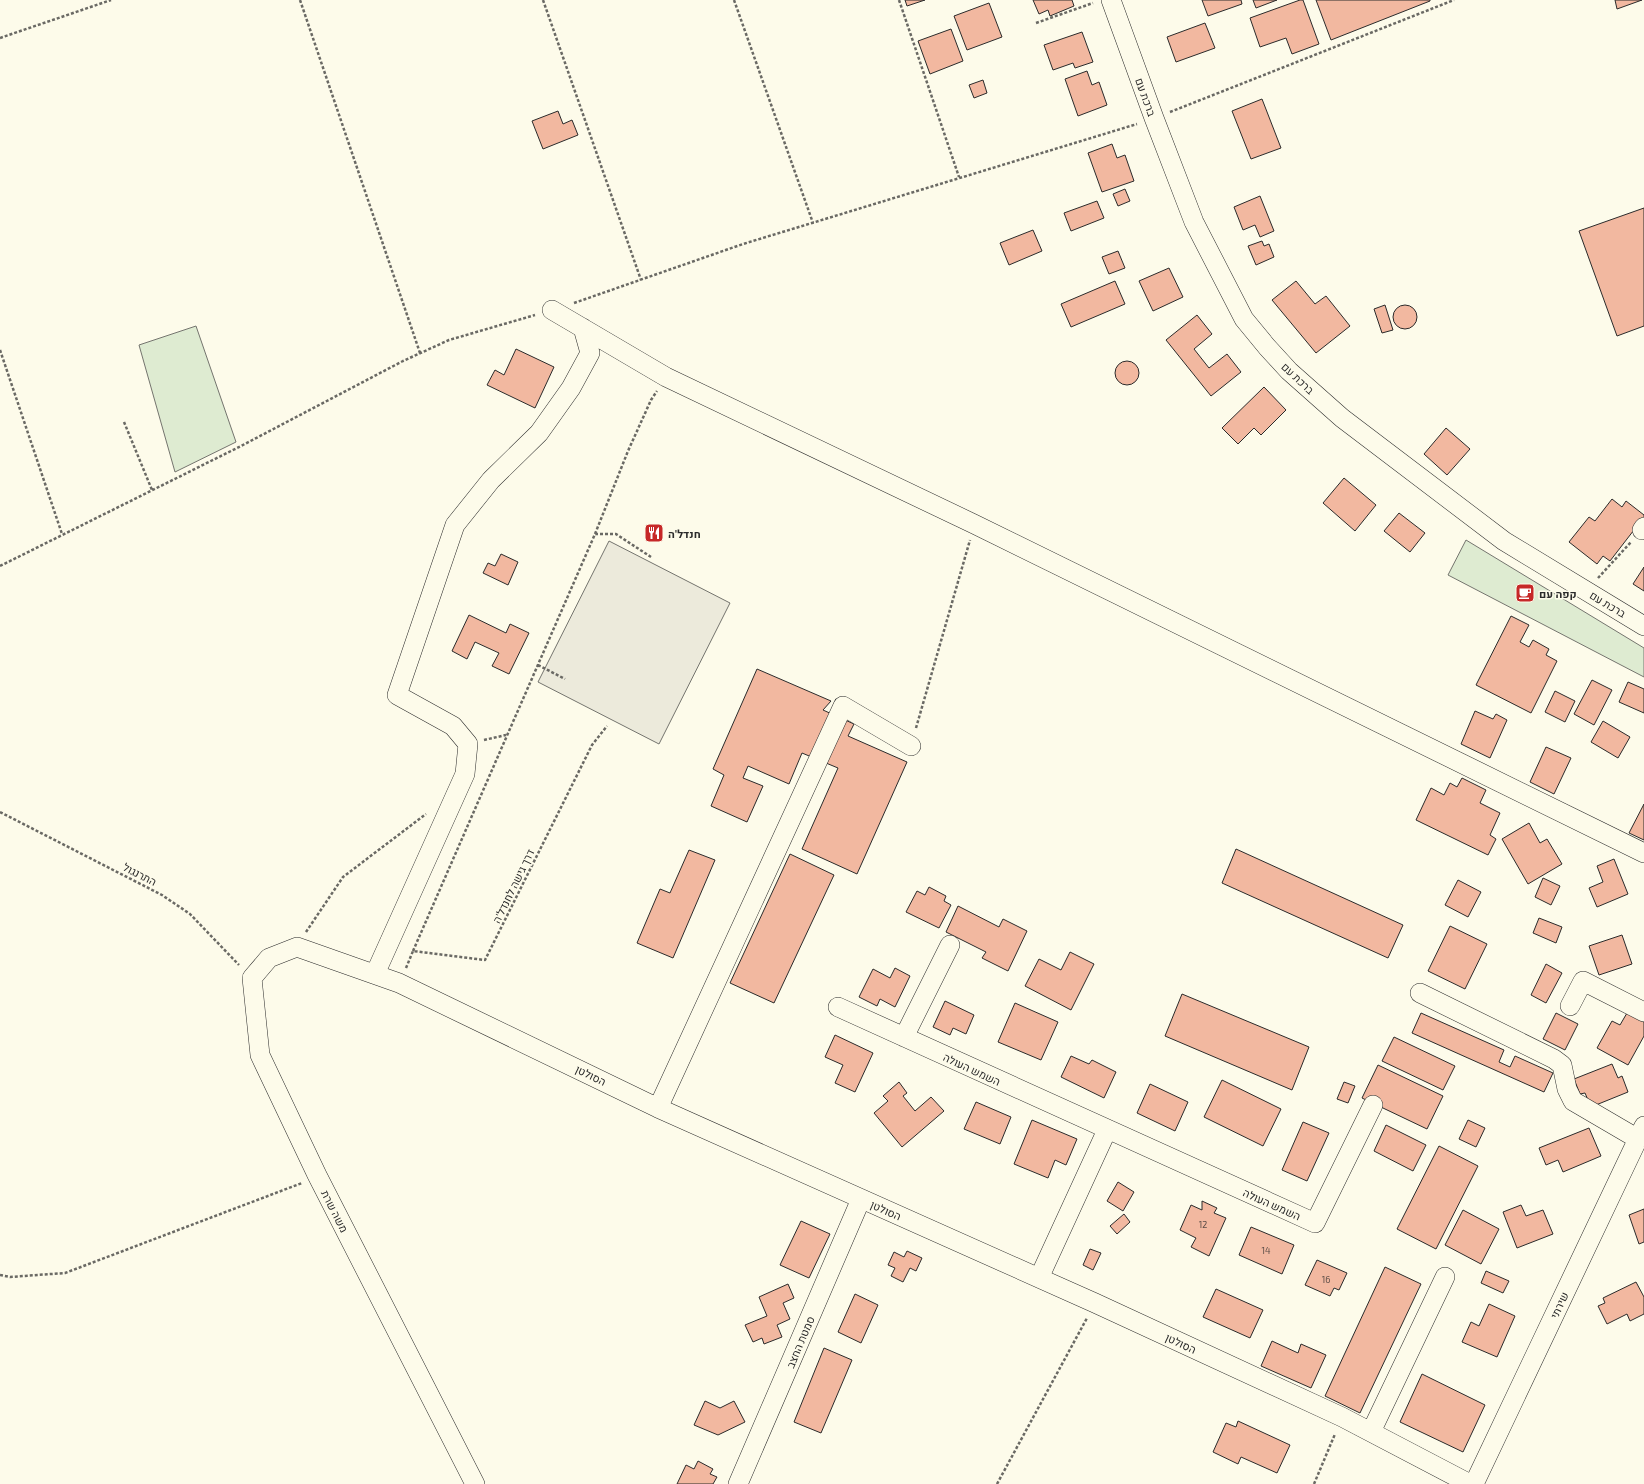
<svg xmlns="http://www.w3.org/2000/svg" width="1644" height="1484" font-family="'Exo 2',Heebo,sans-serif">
<rect width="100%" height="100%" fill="#fdfbea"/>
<!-- green -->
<path fill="#deebd1" stroke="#74746e" d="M196,326L236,442L175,472L139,345Z
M1466,540L1644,648V677L1448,575Z"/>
<!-- parking -->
<path fill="#eceadb" stroke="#74746e" d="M609,541L730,603L659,744L538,682Z"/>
<!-- building -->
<path fill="#f2b8a0" stroke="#2b2b2b" d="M905,0H925L907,6Z
M1033,0H1072L1074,6L1050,16L1048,10L1039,14Z
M1202,0H1241L1242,4L1208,16Z
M1253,0H1277L1256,8Z
M1300,0H1303L1319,44L1292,54L1286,38L1260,47L1250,18Z
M1316,0H1430V1L1331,40Z
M1615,0H1642L1617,9Z
M989,3L1002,37L967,50L954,16Z
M1205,23L1215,48L1176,62L1167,37Z
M951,29L963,61L930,74L918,41Z
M1082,32L1093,62L1075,68L1073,63L1053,70L1044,45Z
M1087,71L1092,85L1099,82L1107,105L1078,116L1065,79Z
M983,80L987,93L974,98L969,85Z
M1262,99L1281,148L1251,159L1232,111Z
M558,111L563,124L572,120L578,135L543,149L532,121Z
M1112,144L1117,158L1125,155L1134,181L1102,192L1088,153Z
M1125,189L1130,201L1118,206L1113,194Z
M1260,196L1274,231L1260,237L1255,225L1243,230L1234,207Z
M1097,201L1104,218L1071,231L1064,213Z
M1644,208V326L1617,336L1579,231Z
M1033,230L1042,251L1009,265L1000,243Z
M1262,241L1264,246L1269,244L1274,257L1256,265L1248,246Z
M1118,251L1125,268L1109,274L1102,257Z
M1169,268L1183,297L1153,311L1139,281Z
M1115,281L1125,304L1071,327L1061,304Z
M1296,281L1315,304L1326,296L1350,326L1316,353L1272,300Z
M1393 317a12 12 0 1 1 24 0a12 12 0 1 1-24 0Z
M1385,305L1393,330L1382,333L1374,309Z
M1197,315L1212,334L1194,349L1209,368L1227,354L1241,372L1211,396L1166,340Z
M516,349L554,367L535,408L487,385L495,370L504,375Z
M1115 373a12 12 0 1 1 24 0a12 12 0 1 1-24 0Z
M1264,387L1286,410L1261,435L1254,428L1238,444L1222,428Z
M1446,428L1470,449L1447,475L1424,454Z
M1344,478L1376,505L1355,531L1323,503Z
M1612,499L1622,507L1626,501L1644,515V517L1610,561L1603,556L1597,564L1569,542L1589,517L1595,521Z
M1399,513L1425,533L1410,552L1384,531Z
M501,554L518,562L508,585L483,573L488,563L495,566Z
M1644,567V591L1633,584Z
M469,615L506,633L510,624L529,633L509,674L492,666L499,653L475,642L467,659L452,651Z
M1511,616L1529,625L1520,642L1529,647L1533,640L1549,649L1546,655L1557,661L1531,713L1476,685Z
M757,669L831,701L823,710L854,724L848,736L907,762L857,874L802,849L838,768L802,753L789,784L748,766L743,778L763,786L747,822L711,806L724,775L713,769Z
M1592,680L1612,690L1594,725L1574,714Z
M1628,682L1644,689V713L1619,702Z
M1555,691L1575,701L1565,722L1545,712Z
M1475,711L1493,719L1496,714L1507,720L1490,758L1461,744Z
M1603,721L1630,737L1618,758L1591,742Z
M1546,747L1571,758L1554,794L1530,782Z
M1462,778L1486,790L1480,803L1500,813L1490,835L1496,839L1488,855L1416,820L1431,788L1444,795L1450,783L1457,787Z
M1644,804V840L1629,833Z
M1529,823L1540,843L1547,839L1562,864L1528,884L1502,839Z
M1236,849L1403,925L1388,958L1222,883Z
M689,850L715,860L673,958L637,943L660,889L670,893Z
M790,854L834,875L774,1003L730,983Z
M1614,859L1628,894L1597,907L1589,888L1603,882L1597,866Z
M1543,878L1560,886L1551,905L1535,897Z
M1458,880L1481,892L1468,917L1445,905Z
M929,887L946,896L944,901L951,905L939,928L906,912L917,891L925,895Z
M958,906L999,927L1003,919L1027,931L1008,971L982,958L986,952L946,932Z
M1539,918L1562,927L1556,943L1533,933Z
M1450,926L1487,944L1465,989L1428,971Z
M1622,935L1632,964L1599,975L1589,946Z
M1070,952L1094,964L1071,1010L1025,986L1039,959L1061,970Z
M1546,964L1562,973L1546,1003L1531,995Z
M895,968L910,976L895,1007L880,999L877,1006L859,997L873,969L890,978Z
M1182,994L1309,1047L1292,1090L1165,1036Z
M945,1001L974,1015L966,1034L953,1028L950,1035L933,1027Z
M1015,1003L1058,1022L1041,1060L998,1042Z
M1421,1013L1504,1050L1499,1062L1510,1067L1515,1056L1553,1073L1544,1092L1412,1033Z
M1556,1013L1578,1024L1565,1050L1543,1039Z
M1627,1013L1644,1022V1036L1628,1065L1597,1048L1612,1021L1620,1025Z
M835,1035L873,1053L855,1092L835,1083L843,1065L825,1057Z
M1394,1037L1455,1066L1443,1090L1382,1061Z
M1071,1056L1089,1064L1092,1060L1116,1072L1104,1098L1061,1077Z
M1612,1064L1618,1078L1622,1076L1628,1092L1591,1107L1585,1093L1580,1094L1574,1079Z
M1378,1065L1443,1096L1427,1129L1362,1098Z
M1222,1080L1281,1109L1263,1146L1204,1117Z
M899,1082L907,1093L903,1096L915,1111L931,1097L944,1111L902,1147L874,1113L888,1101L883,1096Z
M1344,1082L1355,1086L1348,1103L1337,1099Z
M1150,1084L1188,1102L1175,1131L1137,1113Z
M976,1102L1011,1117L1000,1144L964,1129Z
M1032,1120L1077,1139L1066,1165L1055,1160L1048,1178L1014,1164Z
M1468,1120L1485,1128L1476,1147L1459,1139Z
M1303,1122L1329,1133L1307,1181L1282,1170Z
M1386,1125L1426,1145L1413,1171L1374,1151Z
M1589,1128L1601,1156L1563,1172L1558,1160L1546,1165L1539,1148Z
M1439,1146L1478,1166L1436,1249L1397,1229Z
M1118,1182L1134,1192L1123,1211L1107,1201Z
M1202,1201L1217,1208L1214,1213L1226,1218L1209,1256L1191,1247L1196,1238L1180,1230L1191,1205L1202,1210Z
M1521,1205L1526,1216L1543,1210L1553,1234L1517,1248L1503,1212Z
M1644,1209V1242L1639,1244L1629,1215Z
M1463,1210L1499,1229L1481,1264L1445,1245Z
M1124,1214L1130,1222L1117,1234L1110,1226Z
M801,1221L830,1234L809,1278L780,1265Z
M1251,1227L1294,1245L1282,1274L1239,1255Z
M1090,1249L1101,1253L1093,1270L1083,1265Z
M907,1251L922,1258L916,1271L910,1268L903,1282L891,1276L895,1268L888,1265L894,1252L904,1257Z
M1317,1260L1347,1273L1339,1290L1334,1288L1330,1296L1305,1285Z
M1385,1267L1421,1284L1360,1413L1325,1396Z
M1486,1271L1509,1281L1503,1293L1481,1283Z
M1636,1282L1644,1297V1314L1630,1321L1627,1314L1607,1324L1598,1306L1605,1303L1603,1298Z
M788,1284L794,1298L783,1303L790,1319L777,1325L782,1337L764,1344L762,1338L753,1342L745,1325L767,1316L759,1297Z
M1216,1289L1263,1310L1250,1338L1203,1317Z
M855,1294L878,1305L861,1343L838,1332Z
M1489,1304L1515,1316L1497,1357L1462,1342L1471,1322L1479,1326Z
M1272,1341L1298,1353L1301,1344L1326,1355L1311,1388L1261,1366Z
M824,1348L852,1360L821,1433L794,1422Z
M1422,1374L1485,1405L1463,1452L1400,1422Z
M705,1401L720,1408L734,1401L745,1422L718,1435L694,1425Z
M1238,1421L1290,1445L1277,1473L1241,1457L1238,1464L1213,1452L1226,1423L1236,1427Z
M698,1461L713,1469L710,1474L717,1477L713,1484H677L686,1465L694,1469Z"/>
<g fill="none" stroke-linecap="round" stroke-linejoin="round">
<defs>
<path id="minor" d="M1111,0L1154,118L1194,222L1244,319L1267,347L1289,371L1342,418L1504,541L1644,626
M552,310L666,377L974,524L1644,853
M1642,530L1644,527
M375,974L465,774L468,744L453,726L397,695L455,525L491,480L539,433L571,388L590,353L583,328
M1420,993L1554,1059L1562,1065L1567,1089L1573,1101L1638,1139
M1570,1006L1583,981L1644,1012
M838,1007L1315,1223L1373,1105
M904,1037L950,945
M658,1108L843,706L911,746
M1039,1278L1107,1130
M1371,1432L1445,1277
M475,1484L317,1175L260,1055L252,978L269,958L297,947L399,983L658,1108L1095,1303L1342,1417L1470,1484
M738,1484L861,1199
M1474,1484L1644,1126"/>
</defs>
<!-- minor casing -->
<use href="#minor" stroke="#2b2b2b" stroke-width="20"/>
<!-- path -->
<path stroke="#6a6964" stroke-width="2.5" stroke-dasharray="3 2" stroke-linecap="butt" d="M300,0L420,353
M543,0L641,280
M734,0L813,223
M899,0L959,177
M1036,23L1093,3
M0,38L111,0
M1170,112L1454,0
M574,303L743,244L1137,124
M0,350L62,534
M124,422L152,490
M595,534H616L651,557
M0,566L241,446L403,361L449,340L535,315
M1598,578L1631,542
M538,665L565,679
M916,728L970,540
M484,740L506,735
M0,812L162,895L190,914L239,965
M306,932L343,877L426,814
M413,951L595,534L628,451L651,400L657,391
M406,968L413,951L485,960L592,745L607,726
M0,1275L10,1277L65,1273L302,1183
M997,1484L1087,1318
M1314,1484L1335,1434"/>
<!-- minor -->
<use href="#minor" stroke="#fdfbea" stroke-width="19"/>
</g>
<!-- icons -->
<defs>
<symbol id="restaurant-square" viewBox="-11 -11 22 22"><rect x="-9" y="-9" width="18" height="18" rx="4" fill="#c62828" stroke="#fdfbea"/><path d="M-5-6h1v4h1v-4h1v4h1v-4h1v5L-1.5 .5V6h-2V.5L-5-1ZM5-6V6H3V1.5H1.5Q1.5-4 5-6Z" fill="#fff"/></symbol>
<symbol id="cafe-square" viewBox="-11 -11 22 22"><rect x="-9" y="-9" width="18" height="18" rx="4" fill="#c62828" stroke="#fdfbea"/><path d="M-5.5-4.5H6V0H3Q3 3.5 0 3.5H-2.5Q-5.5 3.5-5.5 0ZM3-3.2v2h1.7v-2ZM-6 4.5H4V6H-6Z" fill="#fff"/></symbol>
</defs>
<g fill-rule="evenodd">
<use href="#restaurant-square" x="643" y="522" width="22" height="22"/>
<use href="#cafe-square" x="1514" y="582" width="22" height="22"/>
</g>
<g text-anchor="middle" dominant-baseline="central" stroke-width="3" stroke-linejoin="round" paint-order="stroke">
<!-- number labels -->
<g font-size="9" fill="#5d4e48">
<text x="1203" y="1224">12</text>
<text x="1266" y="1250">14</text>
<text x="1326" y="1279">16</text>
</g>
<!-- street labels -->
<g font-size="11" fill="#2b2b2b" stroke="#fdfbea">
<text transform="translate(1146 97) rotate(70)">ברכת עם</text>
<text transform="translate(1298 378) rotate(43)">ברכת עם</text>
<text transform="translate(1608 604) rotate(31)">ברכת עם</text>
<text transform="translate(140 874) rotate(27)">התרנגול</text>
<text transform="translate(513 886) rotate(-64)">דרך גישה לחנדל'ה</text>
<text transform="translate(972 1069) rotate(25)">השמש העולה</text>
<text transform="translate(591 1075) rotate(26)">הסולטן</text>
<text transform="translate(1272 1204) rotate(24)">השמש העולה</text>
<text transform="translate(886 1210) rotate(24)">הסולטן</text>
<text transform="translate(335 1211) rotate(63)">משה שרת</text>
<text transform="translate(1559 1305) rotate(-65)">שירתי</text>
<text transform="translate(800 1342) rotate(-67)">סמטת החצב</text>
<text transform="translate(1181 1343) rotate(25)">הסולטן</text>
</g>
<!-- poi labels -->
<g font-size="11" font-weight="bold" fill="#2b2b2b" stroke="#fdfbea" text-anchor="start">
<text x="668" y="533">חנדל'ה</text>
<text x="1539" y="593">קפה עם</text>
</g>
</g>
</svg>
